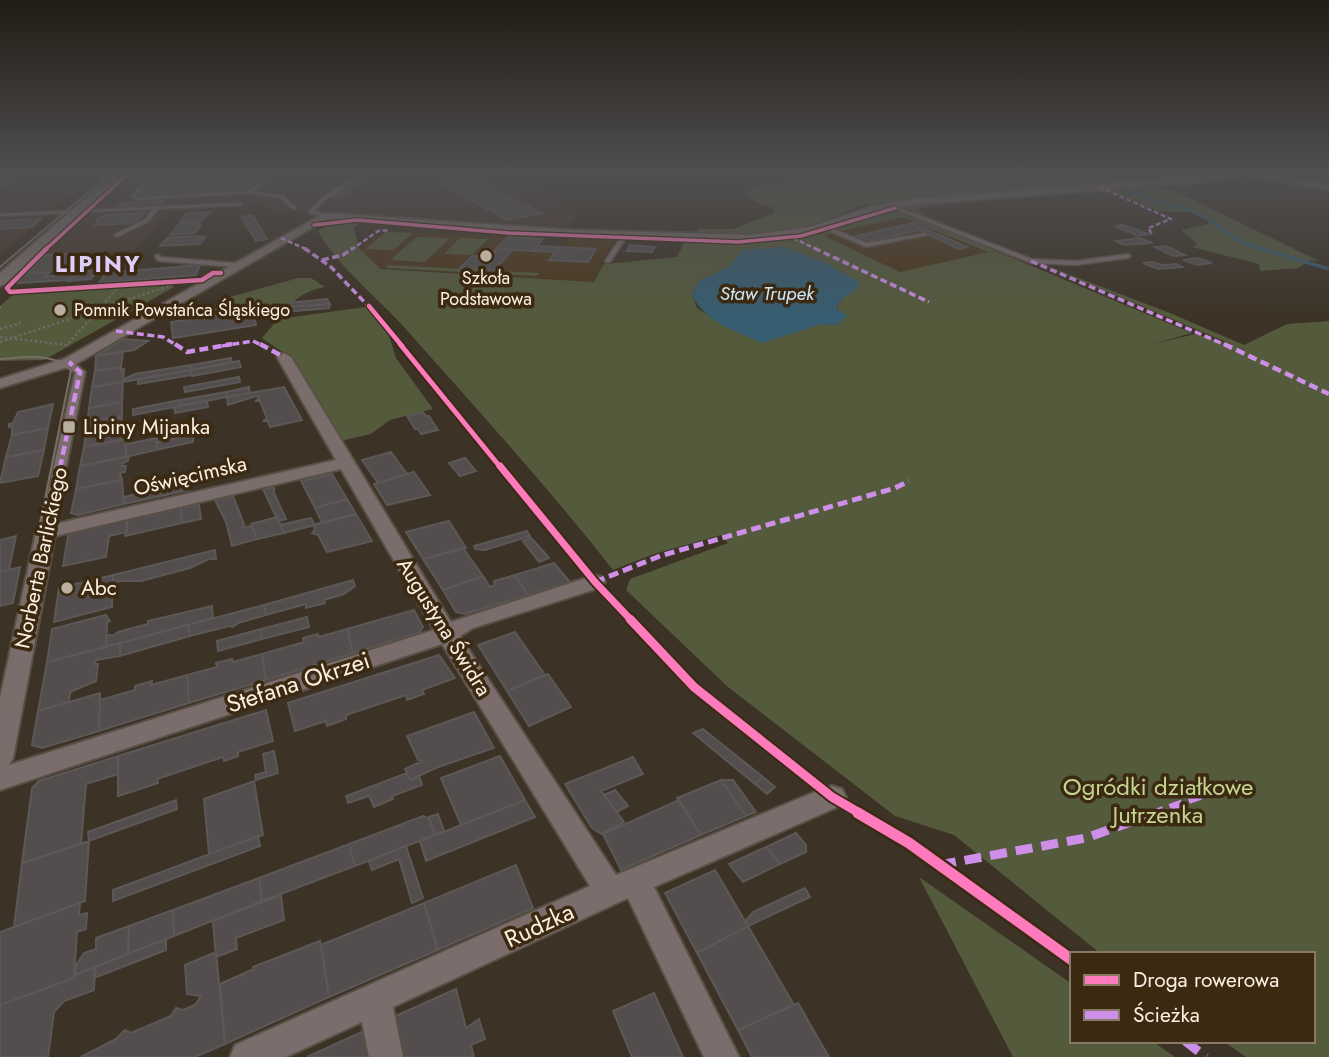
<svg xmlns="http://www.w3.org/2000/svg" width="1329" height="1057" font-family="Jost,sans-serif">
<rect width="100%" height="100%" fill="#3c3225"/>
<!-- built -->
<path fill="#4c371b" d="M902,217L989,252L900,272L823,236Z
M381,231L544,239L539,246L559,247H562L570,237L615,240L599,263L604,264L594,282L381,268L359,248Z"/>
<!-- industrial -->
<path fill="#4a392f" d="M0,172H98L0,254Z
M135,172H522L517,177L578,212L571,227L339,212L297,211L276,214L260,202L255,206L168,213L135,250L46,255L48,250Z"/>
<!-- green -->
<path fill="#545a3c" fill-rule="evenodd" d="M887,172H1169L1182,177L1112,183L1104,180L1101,184L862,205L810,226L754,235L696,232L699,229H733L774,213L773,208C763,203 750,204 746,192L758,186L797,176L859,178L885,176Z
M1157,186L1173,190L1319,261L1311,260L1298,268L1260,271L1259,264L1192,247L1198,244L1181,230L1208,224L1210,221L1188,212L1158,211L1108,190L1125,192L1128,191L1124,189Z
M1070,192L1072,193L936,204L918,209L922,214L1038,261L903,207Z
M895,209L1192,333L1153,344L1195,334L1233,345L1042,264L1170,313L1244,345L1287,324L1329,321V1057H1246L1223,1041H1313V954H1101L954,835L895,816L728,687L626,590L630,579L728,543L721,535L654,554L613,570C547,486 475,407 403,326C375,295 339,268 318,231L336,220L362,221L354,227L359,248L381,269L594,282L604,264L677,257L684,243L770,242L826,232L834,233L824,236L900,272L988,252L902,217L841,231L835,228ZM730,266L842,299L836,309L846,316L837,325L822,324L786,333L722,324L697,308L692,294L699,281Z
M386,232L413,233L393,250L365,249Z
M417,237L450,238L425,262L390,260Z
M460,238L488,239L472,255L444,254Z
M388,265L539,273L537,276L385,268Z
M298,278H311L325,287C308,290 291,299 285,315L271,318L262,304L211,312L230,297Z
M163,283L174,287L44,360L0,361V306L15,293Z
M366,307L389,336L396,358L433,409L390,420L371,434L341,441L288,356L262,338L278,319Z
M919,877L1072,984V1041H1152L1175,1057H1013Z"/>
<!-- water -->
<path fill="#375d71" d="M784,247L824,262L858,281V288L842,299L836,308L847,316L837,325L822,324L762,343C736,331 702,321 692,294L699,281L730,266L742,250Z"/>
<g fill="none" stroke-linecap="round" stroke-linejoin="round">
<!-- stream -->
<path stroke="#375d71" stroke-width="3.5" d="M1087,172L1103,182
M1128,192L1199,213L1243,243L1329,269"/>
</g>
<!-- building -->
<path fill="#534e4d" stroke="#5c5858" stroke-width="2" d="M0,172H41L19,174L0,187Z
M178,172H241L160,176L163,173Z
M256,172L244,191L140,196L160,176Z
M465,175L471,177L542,213L508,220L438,183L450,180L446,178Z
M357,182H365L338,198L331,197Z
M164,201L159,206L117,208L122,203Z
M211,212L199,222L179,224L187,213Z
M144,213L135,223L120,224L130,214Z
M130,214L120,224L95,225L98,219L105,215Z
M252,215L267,239L256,241L241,217Z
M41,219L32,227L0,229V221Z
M199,222L196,226L201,225L195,233L170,235L179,224Z
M913,223L919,226L967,247L959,249L919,230L873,241L856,236Z
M1123,225L1149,234L1139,236L1114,226Z
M193,236L205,237L200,244L160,246L167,238Z
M508,237L543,239L533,251L496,249Z
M1139,238L1153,243L1124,245L1116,241Z
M630,245L655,247L652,252L627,251Z
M538,246L559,247L555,252L534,251Z
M1164,246L1172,249L1185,255L1173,256L1155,247Z
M559,247L596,249L588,262L549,260Z
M497,249L512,250L495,270L479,269Z
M74,254L61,266L55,267L50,272L26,273L46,255Z
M472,256L490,257L479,269L460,268Z
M1197,258L1212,263L1198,265L1183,260Z
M1152,262L1162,265L1176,264L1182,267L1158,269L1143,263Z
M200,265L196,275L99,283L106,273Z
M99,270L91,279L69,281L78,272Z
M50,272L46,277L77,272L70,280L16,283L26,273Z
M327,299L330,304L287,307L288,303Z
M330,304L329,308L286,312L287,307Z
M252,310L256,325L173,338L171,322Z
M123,339L148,341L134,350L96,356Z
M123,352L121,367L95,371L96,356Z
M231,358L232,363L191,370V365Z
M239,361L241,367L192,376L191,370Z
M191,365V370L123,382L124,379L135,374Z
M121,367V370L124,369L123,382L92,387L95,371Z
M191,370L192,375L138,384V379Z
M239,377L240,382L185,392L184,387Z
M123,382L122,402L89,408L92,387Z
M249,387L250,393L227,397L226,392Z
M284,387L302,420L270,427L268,421H263L267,419L260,401H255L259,399L257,396L228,405L227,397Z
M226,392L227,397L180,406V400Z
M180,400V406L133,415V409Z
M207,401L208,407L175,413L174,407Z
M122,402V417L87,423L89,408Z
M53,404L48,428L12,435V426L9,427V424L13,423L18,412Z
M423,412L426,416H429L438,430L421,434L418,429H415L407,416Z
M122,417L121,427L126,426V430L121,431V440L84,447L87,423Z
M48,428L44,450L6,457L12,435Z
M193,435V442L156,450L157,442Z
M157,438L156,450L126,457V444Z
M126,439V457L80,466L84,447Z
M44,450L38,476L0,483L6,457Z
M391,452L407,474L378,483L362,460Z
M129,456L128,461L123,463L122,466H126L125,472L120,473L122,480L76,489L80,466Z
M465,458L476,471L460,476L449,463Z
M414,472L430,495L387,505L374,484Z
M332,474L347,499L315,508L301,481Z
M122,480L124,504L78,515L71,513L76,489Z
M188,481L189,490L124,504V497Z
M274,487V493L286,519L278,521L263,489Z
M233,496L244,524L242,527L252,526L257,539L232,546L226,522L215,500Z
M347,499L356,514L322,523L315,508Z
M199,504L201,519L182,523L181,508Z
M181,508L182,523L125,536L127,520Z
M356,514L372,541L327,552L318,535L312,533L315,530L313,525Z
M277,517L284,533L257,539L251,524Z
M311,518L315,525L284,533L280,525Z
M127,520V532L109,536L106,557L63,566L68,536L74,532Z
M449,521L466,548L423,559L406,532Z
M527,531L530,536L485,550L475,549L474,546Z
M16,536L9,570L0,572V540Z
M531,538L544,552L549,558L539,562L523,541Z
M463,548L483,576L443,590L423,559Z
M215,550L216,559H209L190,568L141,581H119L114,585L113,575Z
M554,563L570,582L528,595L515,575Z
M20,567L13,603L0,606V572Z
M113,575L112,607L54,622L59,588Z
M515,575L528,595L465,614L456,612L443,590L483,576L490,587L495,585L494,581Z
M353,580L355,586L344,594L324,600L325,603L306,608V604L266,615L264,605Z
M264,605L266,615L238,623L233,627L229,626L190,636L188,625Z
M212,606L213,618L106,647L107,634L113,636L118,632L148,624V621Z
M414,610L423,627L419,633L353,653L347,629Z
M106,615L110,621L107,623L106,647L47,662L52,629Z
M307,617L309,627L262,639L261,629Z
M188,625L190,636L120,656V643Z
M261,629L262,639L218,651L217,641Z
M347,629L353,653L266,680L262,654L304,642L303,638L318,634L319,637Z
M515,632L545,675L507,691L478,645Z
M120,643V656L96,660L94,664H98L96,681L70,692L69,702L38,711L47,662Z
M262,654L266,680L189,703L187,675L217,667L216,663L232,659L233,662Z
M439,655L455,678L422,690L424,694L407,700L406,695L346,715V719L327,726L326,721L295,731L288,703Z
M548,674L571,707L529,726L507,691Z
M187,675L189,703L99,731L100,700L135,690V686L152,681L151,685Z
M100,693L99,731L42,748L32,745L38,711Z
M266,710L273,741L238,752V756L224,761L223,757L157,779L158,783L118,796V756Z
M474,712L494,748L438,767L410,780L405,769L422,761L418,760L407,736Z
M703,729L763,777L755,784L693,733Z
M274,751L278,773L256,780L255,775L266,772L263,754Z
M118,756V774L86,784L81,844L22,863L32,788L39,781Z
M500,756L525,800L461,825L441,778Z
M633,757L643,774L601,791L624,822L602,834L592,828L565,784Z
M407,773L410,780L419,776L422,785L392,796L393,799L374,807L369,796L348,803L346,796Z
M763,777L775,787L767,794L755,784Z
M721,780H733L756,812L746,816Z
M721,780L746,816L701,835L677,798Z
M254,781L263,835L209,854L204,799Z
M615,790L628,806L617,812L604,795Z
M176,800L177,809L89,841L88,832Z
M525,800L535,817L426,861L420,841Z
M679,800L701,835L621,870L603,834Z
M438,814L444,831L435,835L429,817Z
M423,816L429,819L435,835L355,866L349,844Z
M796,833L806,845V852L780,864L766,847Z
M258,836L260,846L113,901V890Z
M89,841L85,901L14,927L22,863Z
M349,844L355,866L262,901L259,878Z
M406,846L423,898L412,903L399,859L372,870L369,861Z
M766,847L780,864L743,882L729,864Z
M516,865L533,908L438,950L424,903Z
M715,870L748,926L697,953L665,893Z
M259,878L262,901L174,936L173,910Z
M805,888L810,897L748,926L745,922L753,912Z
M281,895L284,920L236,938L237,949L216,957L213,921Z
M80,903L79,915L87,913L86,929L77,932L74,978L0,1005V932Z
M424,903L438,950L329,997L321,945Z
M173,910L174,936L128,954L129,926Z
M129,926L128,954L75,975L76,965L84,953L96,949V938Z
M748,926L794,1005L738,1030L697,953Z
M166,939V950L94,978L95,967Z
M320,941L329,997L225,1044L220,984L254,969L253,967Z
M216,952L225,1044L195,1057H81L116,1039L125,1030L131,1033L171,1016L176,1008L183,1010L195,1005L201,996L187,994L185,965Z
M95,967L94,990L64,1001L54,1012L48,1057H0V1005L74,978L75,975Z
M456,989L466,1028L479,1019L485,1039L471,1045L474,1057H402L393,1017Z
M654,993L683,1057H632L613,1011Z
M798,1003L829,1057H752L738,1030Z
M366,1030L371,1057H307Z"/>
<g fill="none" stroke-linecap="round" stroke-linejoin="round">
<defs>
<path id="service" d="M277,172H283L252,191L283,196L296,207V209H292L280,198L248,193L137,200L130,197L147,179H115L113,178L115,177H153V179L135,197L138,198L247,191Z
M358,176L362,177L328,198L314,211L327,215V217L309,213V211L324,196Z
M240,203L242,205L159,209L148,222L117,237L114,235L115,234L144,220L154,209L0,216V214Z
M889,204L1032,259L1076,261L1128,254L1131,256L1128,258L1076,265L1031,263L887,206Z
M822,226H826L867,243L925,233L928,235L866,247L822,228Z
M623,234L628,235L610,262H606L605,261Z
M158,254L161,257L235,263L238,265L235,267L159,261L157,260L155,256Z"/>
<path id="pedestrian" d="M69,359L85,372L53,532L46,536L39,532L75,373L64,362Z"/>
<path id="minor" d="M1229,172H1261L1329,184V190L1245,175L1213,181L911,205L882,210L811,233L749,241L574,236L327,219L74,365L0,388V379L64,359L325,213L574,230L749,235L810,227L877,205L911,199Z
M284,353L291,357L451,622L595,575L602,577L605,582L602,587L473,628L460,636L616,875L822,789L832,786L842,789L846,797L842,805L654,887L739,1057H704L628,898L393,1007L403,1057H369L362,1022L286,1057H230L235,1045L590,886L442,644L0,790V698L36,532L46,526L336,460L277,357ZM341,469L434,630L9,765L13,758L55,536Z"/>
<path id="tertiary" d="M115,172H127L5,284L0,286V273Z"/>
</defs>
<!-- service casing -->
<use href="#service" stroke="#595045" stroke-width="3"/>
<!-- pedestrian casing -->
<use href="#pedestrian" stroke="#595045" stroke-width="4"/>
<!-- minor casing -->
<use href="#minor" stroke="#595045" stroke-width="4"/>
<!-- tertiary casing -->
<use href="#tertiary" stroke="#595045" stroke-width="4"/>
<!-- path -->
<path stroke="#736964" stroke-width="2.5" stroke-dasharray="2.5 2.5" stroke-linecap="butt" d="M12,292L179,281
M0,306V309
M0,329L21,323
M0,337L67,345L119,286
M0,342L172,285"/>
<!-- service -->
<use href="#service" fill="#7a6d6c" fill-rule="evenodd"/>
<!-- pedestrian -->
<use href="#pedestrian" fill="#7a6d6c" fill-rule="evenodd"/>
<!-- minor -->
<use href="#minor" fill="#7a6d6c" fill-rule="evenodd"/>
<!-- tertiary -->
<use href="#tertiary" fill="#7a6d6c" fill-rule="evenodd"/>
<!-- tram-far1 -->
<path stroke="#786d67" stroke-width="2" d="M0,267L112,172
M0,359C23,358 55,351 71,371L20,621"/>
<!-- tram -->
<path stroke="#786d67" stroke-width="2.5" d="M0,717L20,619"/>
<!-- quiet-far5 -->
<path stroke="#ce8fe9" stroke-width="2.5" stroke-dasharray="5 2.5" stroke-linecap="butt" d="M1174,172L1198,180
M1099,187L1171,219L1148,228L1153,235
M281,238L308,250
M793,238L818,250
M351,250L378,231L390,230"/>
<!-- quiet-far4 -->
<path stroke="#ce8fe9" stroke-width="3.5" stroke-dasharray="7 3.5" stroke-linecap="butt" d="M304,248L331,267L372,310
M814,248L929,302
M322,260L343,255L353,248
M1031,261L1228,346
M116,331L163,337L178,346
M222,346L253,341L263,346"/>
<!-- quiet-far3 -->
<path stroke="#ce8fe9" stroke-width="4.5" stroke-dasharray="9 4.5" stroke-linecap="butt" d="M175,344L187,352L232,344
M260,344L284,357
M1224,344L1329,394
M60,468L80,372L69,362"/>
<!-- quiet-far2 -->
<path stroke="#ce8fe9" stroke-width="5" stroke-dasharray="10 5" stroke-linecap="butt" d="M46,532L60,466
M595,582L660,556L895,488L909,481"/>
<!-- quiet-far1 -->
<path stroke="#ce8fe9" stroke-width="7" stroke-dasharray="13 7" stroke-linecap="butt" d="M1151,814L1238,783"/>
<!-- quiet -->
<path stroke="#ce8fe9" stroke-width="9" stroke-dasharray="17 9" stroke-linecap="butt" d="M939,865L1086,838L1156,813
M1185,1041L1206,1057"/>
<defs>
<path id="cycleway-far5" d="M314,225L357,220L508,233L738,242L801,236L895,208
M45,250L130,172"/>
<path id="cycleway-far4" d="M47,248L7,288L10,292L202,280L213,273H221
M369,306L402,346"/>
<path id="cycleway-far3" d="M400,344L501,468"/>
<path id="cycleway-far2" d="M500,466L595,582L632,621"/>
<path id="cycleway-far1" d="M630,619L694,687L832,797L861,814"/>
<path id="cycleway" d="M858,813L909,843L1072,960"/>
</defs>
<!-- cycleway-far5 casing -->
<use href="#cycleway-far5" stroke="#3b2912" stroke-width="6"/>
<!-- cycleway-far4 casing -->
<use href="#cycleway-far4" stroke="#3b2912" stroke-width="7"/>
<!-- cycleway-far3 casing -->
<use href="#cycleway-far3" stroke="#3b2912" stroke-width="9"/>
<!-- cycleway-far2 casing -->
<use href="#cycleway-far2" stroke="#3b2912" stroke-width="11"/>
<!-- cycleway-far1 casing -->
<use href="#cycleway-far1" stroke="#3b2912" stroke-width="13"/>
<!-- cycleway casing -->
<use href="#cycleway" stroke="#3b2912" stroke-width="16"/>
<!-- cycleway-far5 -->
<use href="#cycleway-far5" stroke="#fd7abc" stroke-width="3.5"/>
<!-- cycleway-far4 -->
<use href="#cycleway-far4" stroke="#fd7abc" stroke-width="4.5"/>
<!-- cycleway-far3 -->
<use href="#cycleway-far3" stroke="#fd7abc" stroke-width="5"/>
<!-- cycleway-far2 -->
<use href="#cycleway-far2" stroke="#fd7abc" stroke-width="7"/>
<!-- cycleway-far1 -->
<use href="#cycleway-far1" stroke="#fd7abc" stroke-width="9"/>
<!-- cycleway -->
<use href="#cycleway" stroke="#fd7abc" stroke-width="11"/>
</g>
<!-- sky -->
<linearGradient id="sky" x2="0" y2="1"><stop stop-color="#211c14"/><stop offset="0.54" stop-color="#504f51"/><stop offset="1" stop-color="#504f51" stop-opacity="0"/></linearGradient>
<rect width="1329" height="320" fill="url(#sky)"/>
<!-- markers -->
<g fill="#b9aea0" stroke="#3b2912" stroke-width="2.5">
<circle cx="486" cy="256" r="7"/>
<circle cx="60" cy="310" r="7"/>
<rect x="62" y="420" width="14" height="14" rx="3.5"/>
<circle cx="67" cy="588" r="7"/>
</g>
<g text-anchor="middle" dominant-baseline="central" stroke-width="7" stroke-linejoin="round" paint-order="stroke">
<!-- far-poi labels -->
<g font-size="18" fill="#fcf0e3" stroke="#3b2912">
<text x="486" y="278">Szkoła<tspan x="486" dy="21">Podstawowa</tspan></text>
<text x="74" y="310" text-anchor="start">Pomnik Powstańca Śląskiego</text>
</g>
<!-- far-water labels -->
<g font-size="19" font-style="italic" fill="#cce7f8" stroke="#3b2912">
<text x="767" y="293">Staw Trupek</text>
</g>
<!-- poi labels -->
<g font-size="21" fill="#fcf0e3" stroke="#3b2912" text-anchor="start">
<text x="83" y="427">Lipiny Mijanka</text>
<text x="81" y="588">Abc</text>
</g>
<!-- street labels -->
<g font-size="21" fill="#fcf0e3" stroke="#3b2912">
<text transform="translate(190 476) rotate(-13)">Oświęcimska</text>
<text transform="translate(41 558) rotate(-78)">Norberta Barlickiego</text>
<text transform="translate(444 627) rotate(58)">Augustyna Świdra</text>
</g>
<!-- far-district labels -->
<g font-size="23" font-weight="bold" letter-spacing="2" fill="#ddcef8" stroke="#3b2912">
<text x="98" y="264">LIPINY</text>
</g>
<!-- near-street labels -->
<g font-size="24" fill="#fcf0e3" stroke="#3b2912">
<text transform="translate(298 682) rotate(-18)">Stefana Okrzei</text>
<text transform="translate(539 925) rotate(-25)">Rudzka</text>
</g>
<!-- near-park labels -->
<g font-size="24" fill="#c4d591" stroke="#3b2912">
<text x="1158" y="786">Ogródki działkowe<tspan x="1158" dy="28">Jutrzenka</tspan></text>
</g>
</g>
<!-- legend -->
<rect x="1070" y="952" width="245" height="91" fill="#3b2912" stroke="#887966" stroke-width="2"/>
<rect x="1084" y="975" width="35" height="10" fill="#fd7abc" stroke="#887966" stroke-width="2"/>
<text x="1133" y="987" font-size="21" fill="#fcf0e3">Droga rowerowa</text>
<rect x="1084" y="1010" width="35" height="10" fill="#ce8fe9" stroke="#887966" stroke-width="2"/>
<text x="1133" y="1022" font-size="21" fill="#fcf0e3">Ścieżka</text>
</svg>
